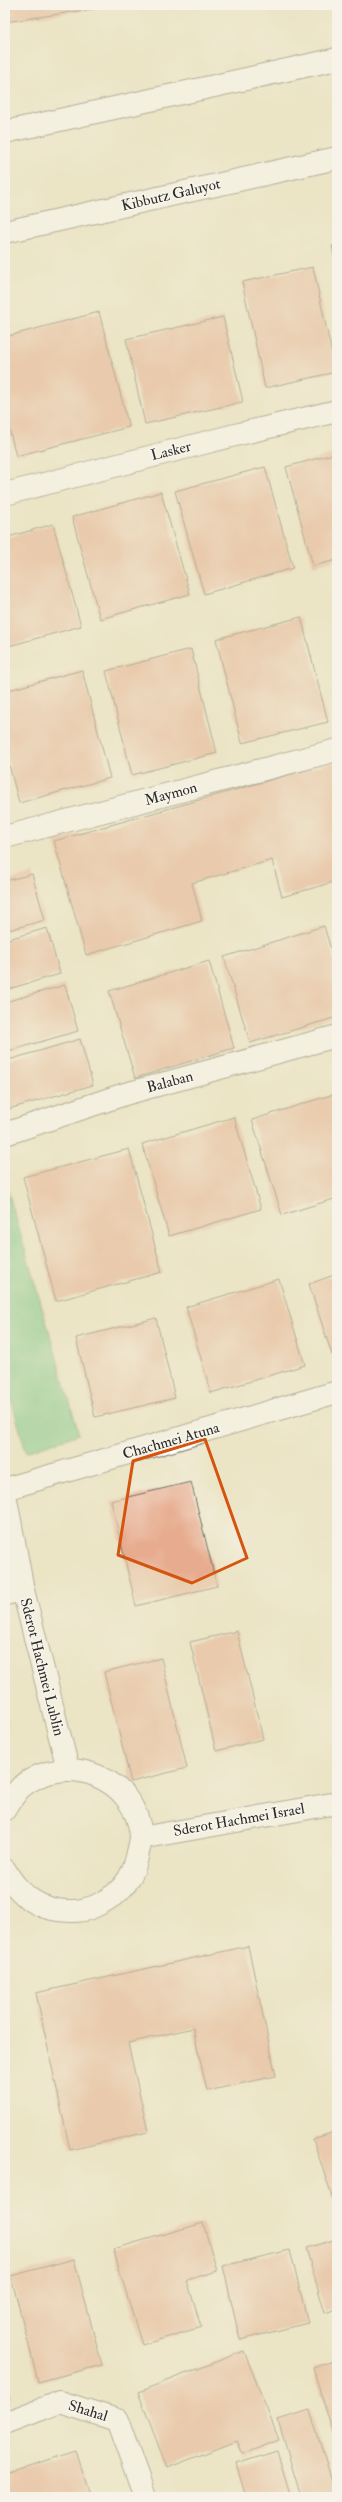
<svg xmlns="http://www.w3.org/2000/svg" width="342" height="2502" font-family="'IM FELL Double Pica',serif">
<rect width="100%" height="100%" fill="#f7f3e8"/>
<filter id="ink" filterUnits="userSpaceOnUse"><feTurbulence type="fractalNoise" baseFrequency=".025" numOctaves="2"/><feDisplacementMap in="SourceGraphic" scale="8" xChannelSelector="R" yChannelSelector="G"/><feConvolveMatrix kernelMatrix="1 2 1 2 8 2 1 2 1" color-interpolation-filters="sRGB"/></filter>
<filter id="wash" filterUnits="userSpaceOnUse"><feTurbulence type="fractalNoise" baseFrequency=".012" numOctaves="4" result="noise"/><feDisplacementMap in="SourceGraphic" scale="16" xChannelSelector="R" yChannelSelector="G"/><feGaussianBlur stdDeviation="0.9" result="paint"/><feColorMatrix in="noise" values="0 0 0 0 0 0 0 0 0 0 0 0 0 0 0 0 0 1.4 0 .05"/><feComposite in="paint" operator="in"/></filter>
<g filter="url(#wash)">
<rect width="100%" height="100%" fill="#ebe4c5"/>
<!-- green -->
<path fill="#78c889" stroke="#527a5a" d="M5,1181L79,1434L26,1452L5,1377Z"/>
<g id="blocks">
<!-- building -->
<path fill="#e7ac8f" d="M5,5H106L99,8L5,22Z
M337,245V267H336L332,246Z
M313,267L336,372L265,388L242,282Z
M99,312L129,427L16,456L5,413V337Z
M223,317L243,402L145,424L126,339Z
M337,453V560L313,566L286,467Z
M265,467L293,568L204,594L175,491Z
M161,492L190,594L100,619L72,517Z
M53,524L81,626L5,647V538Z
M337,601V615H336L333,602Z
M301,617L328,722L242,743L216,639Z
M191,649L217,753L132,775L106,671Z
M82,670L110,778L19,803L5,749V691Z
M334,762L337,772V881L282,897L272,860L192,883L202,921L86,955L54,841Z
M32,874L45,920L5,931V881Z
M324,926L337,970V1017L250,1043L224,957Z
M47,928L60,974L5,990V940Z
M209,961L234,1048L135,1078L109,991Z
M65,985L78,1031L5,1052V1002Z
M80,1039L93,1085L5,1110V1061Z
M337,1093V1198L282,1215L252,1120Z
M234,1117L261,1209L169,1236L142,1144Z
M129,1149L162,1272L56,1301L23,1177Z
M337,1274V1353L332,1355L309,1284Z
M279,1279L305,1365L211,1393L186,1307Z
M156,1318L175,1398L95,1417L76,1338Z
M191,1482L217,1586L136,1606L111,1501Z
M237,1631L263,1739L216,1751L190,1642Z
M161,1658L187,1768L131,1782L104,1672Z
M5,1716L8,1727L5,1728Z
M248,1946L276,2076L207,2091L193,2028L128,2043L148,2132L70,2150L36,1993Z
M337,2131V2206H335L313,2139Z
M203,2223L217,2271L187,2280L201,2327L142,2345L113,2249Z
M5,2234L9,2246L5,2247Z
M337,2239V2309L325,2313L306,2248Z
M290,2250L308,2323L240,2340L223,2266Z
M74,2259L102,2365L38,2382L11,2276Z
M244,2351L279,2440L243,2454L237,2441L167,2468L138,2392Z
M337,2360V2446L313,2368Z
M5,2385L10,2399L5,2400Z
M310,2410L335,2492L317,2497H301L278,2420Z
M76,2451L91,2497H5V2474Z
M277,2451L291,2497H246L236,2464Z"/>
</g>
</g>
<g filter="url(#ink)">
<use href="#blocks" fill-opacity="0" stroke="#6e6c61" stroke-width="1"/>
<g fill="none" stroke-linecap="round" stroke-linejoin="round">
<defs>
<path id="minor" d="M5,494L231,436L337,411
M5,837L337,750
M5,1134L125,1094L337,1036
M5,1489L337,1392
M5,1494L23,1590L68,1769
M5,1594L23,1590
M5,2423L60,2402L117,2420L145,2497"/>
<path id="tertiary" d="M5,1809C10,1802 15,1793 21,1787C66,1750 136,1777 141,1836C141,1843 138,1851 137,1857C134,1872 127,1885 114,1895C101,1904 87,1912 70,1911C40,1911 19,1896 5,1870
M141,1838L337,1803"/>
<path id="secondary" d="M5,132L337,59
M5,232L337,158"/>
</defs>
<!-- minor casing -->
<use href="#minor" stroke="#6e6c61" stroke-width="24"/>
<!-- tertiary casing -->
<use href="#tertiary" stroke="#6e6c61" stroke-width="24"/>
<!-- secondary casing -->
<use href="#secondary" stroke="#6e6c61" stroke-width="24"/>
<!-- minor -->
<use href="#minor" stroke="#fff" stroke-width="22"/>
<!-- tertiary -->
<use href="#tertiary" stroke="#fff" stroke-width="22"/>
<!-- secondary -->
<use href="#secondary" stroke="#fff" stroke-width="22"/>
</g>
</g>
<!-- marked area -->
<path d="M0 0H342V2502H0ZM205,1439L247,1558L192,1583L118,1555L133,1461Z" fill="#ebe4c5" fill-opacity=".55" fill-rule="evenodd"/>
<path fill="none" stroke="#d5540f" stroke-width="3" stroke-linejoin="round" d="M205,1439L247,1558L192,1583L118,1555L133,1461Z"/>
<g text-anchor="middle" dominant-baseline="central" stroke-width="3.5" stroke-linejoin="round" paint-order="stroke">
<!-- street labels -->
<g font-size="15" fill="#2b2b2b" stroke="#f7f3e8">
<text transform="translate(171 195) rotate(-13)">Kibbutz Galuyot</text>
<text transform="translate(171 451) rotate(-14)">Lasker</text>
<text transform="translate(171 794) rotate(-15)">Maymon</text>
<text transform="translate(170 1082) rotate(-15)">Balaban</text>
<text transform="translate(171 1441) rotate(-16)">Chachmei Atuna</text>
<text transform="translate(42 1667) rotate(76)">Sderot Hachmei Lublin</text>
<text transform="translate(239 1820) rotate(-10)">Sderot Hachmei Israel</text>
<text transform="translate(88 2411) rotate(17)">Shahal</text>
</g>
</g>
<!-- margin -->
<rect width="342" height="2502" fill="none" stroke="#f7f3e8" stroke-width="20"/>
</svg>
